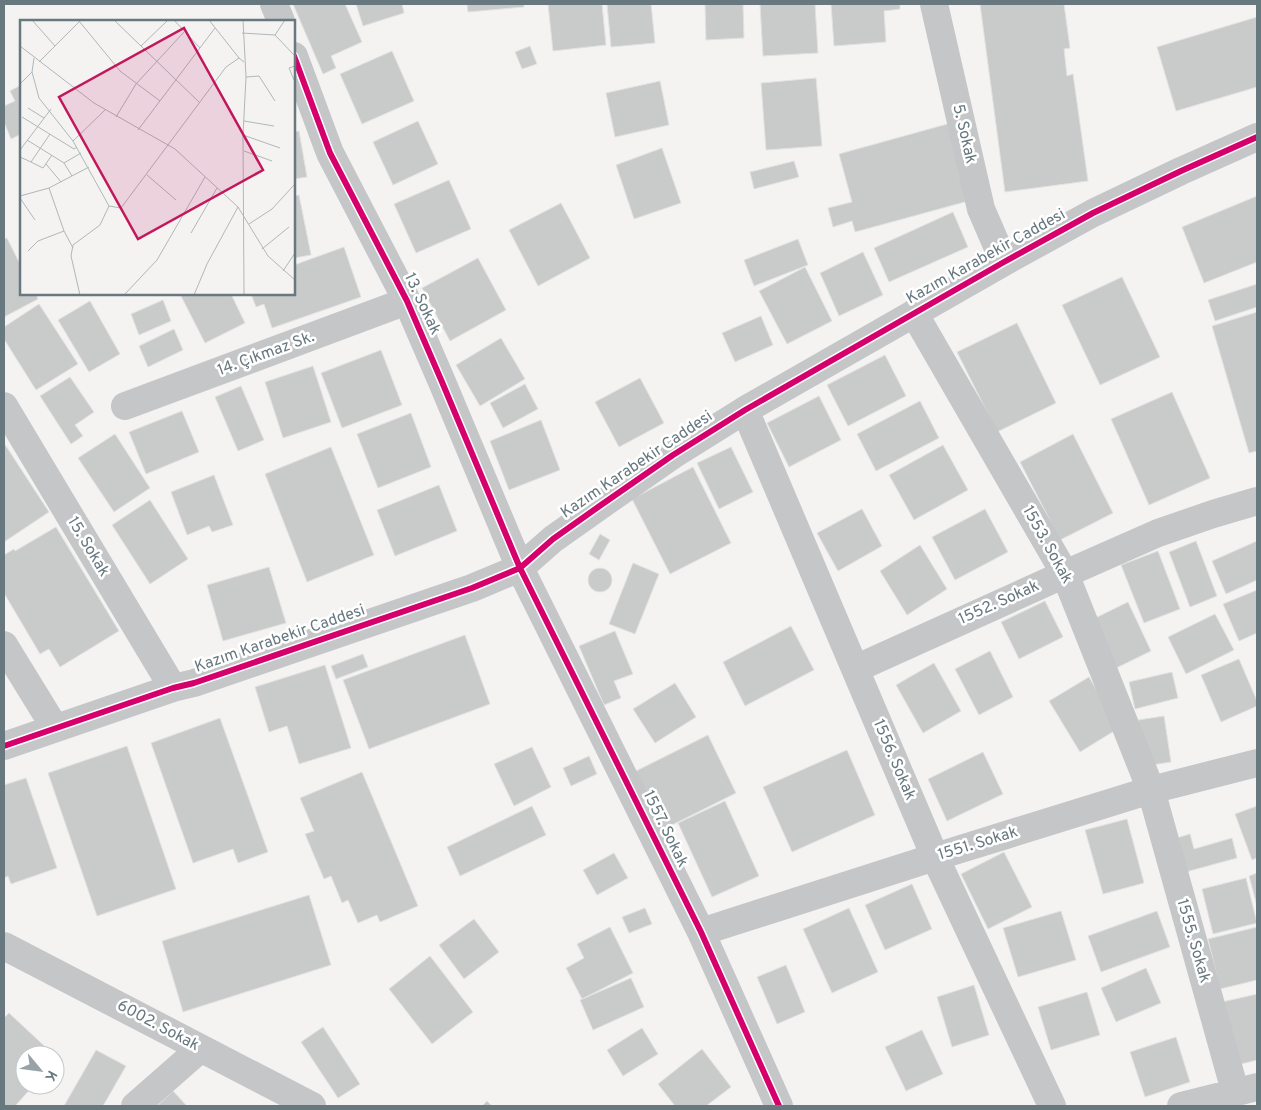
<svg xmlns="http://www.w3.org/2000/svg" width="1261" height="1110" font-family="Overpass,sans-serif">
<rect width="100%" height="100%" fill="#f4f3f2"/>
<!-- building -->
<path fill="#c9caca" stroke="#e3e2e2" d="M293,4H345L362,42L331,56L336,68L323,74Z
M356,4H402L404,13L363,26Z
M467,4H524V7L468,12Z
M548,4H602L606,45L553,51Z
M607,4H651L655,43L611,47Z
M705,4H743L744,38L706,40Z
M760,4H815L818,53L763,56Z
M831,4H900V9L884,11L886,42L834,46Z
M980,4H1064L1070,48L1064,49L1067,76L1073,74L1088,181L1005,192Z
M1257,17V87L1176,111L1157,47Z
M530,46L537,64L522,69L515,52Z
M392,51L414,101L362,124L340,74Z
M816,78L822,146L766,150L761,83Z
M660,81L669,125L615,137L606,93Z
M21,85V134L11,139L4,122V106L15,101L10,91Z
M418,121L438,164L393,185L373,142Z
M951,123L972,200L855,232L852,221L833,227L828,208L852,202L839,154Z
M299,131L307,177L294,179V132Z
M662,148L681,203L634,219L616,165Z
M794,161L799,177L754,189L750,172Z
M449,180L471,229L416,253L394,204Z
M299,195L311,255L294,258V196Z
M1257,196V262L1204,283L1182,227Z
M561,203L590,258L538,286L509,230Z
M953,212L968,247L889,282L874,248Z
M7,238L21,266V294H36L38,299L4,317V239Z
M798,239L808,265L754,286L744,260Z
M344,247L361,297L272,328L264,304L256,307L251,294H294V265Z
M863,252L883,295L839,316L820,273Z
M478,258L506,310L450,341L422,288Z
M805,267L832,321L787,344L759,291Z
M1122,277L1160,357L1100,385L1062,305Z
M1257,284V307L1215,321L1208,300Z
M186,294H231L245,323L205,343L181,296Z
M163,300L171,321L139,335L131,314Z
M90,301L120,354L89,372L58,320Z
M39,304L78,364L36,390L4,339V327Z
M1257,312V451L1249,453L1212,326Z
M761,316L773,345L735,362L722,333Z
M1017,323L1056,403L997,432L957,352Z
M174,329L183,350L148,367L139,346Z
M501,338L525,379L480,406L456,365Z
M381,350L402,405L342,428L321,373Z
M885,355L906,396L848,426L827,385Z
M313,366L331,422L283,438L265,382Z
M70,377L94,412L75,425L83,436L71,444L40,396Z
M640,378L664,423L619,447L595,402Z
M525,384L538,409L503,428L490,403Z
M241,386L264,440L238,451L215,397Z
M1172,392L1210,478L1149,505L1111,419Z
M819,396L841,440L789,467L767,423Z
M920,401L939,438L876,471L857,434Z
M182,411L199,452L146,474L129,432Z
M411,413L431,467L378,488L357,434Z
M541,420L560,470L509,490L490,441Z
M115,434L150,488L114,512L78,458Z
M1073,434L1113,513L1060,540L1020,462Z
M4,443L49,512L4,542Z
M943,445L968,490L914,520L889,475Z
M331,447L374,555L307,582L265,474Z
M731,447L753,492L719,509L697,463Z
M693,467L731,543L670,574L632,499Z
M214,475L233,525L212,532L209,526L187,535L171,492Z
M439,485L457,531L395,556L377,510Z
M150,500L188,559L150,584L112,525Z
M862,509L882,546L838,571L817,533Z
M985,509L1008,552L955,580L932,537Z
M56,527L119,631L60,667L49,649L40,654L4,593V555L14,549L15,551Z
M600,534L610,540L599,560L589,554Z
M1196,541L1217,596L1190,607L1169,552Z
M1257,541V580L1226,594L1212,561Z
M920,545L947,589L907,615L880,571Z
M1158,551L1180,609L1144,623L1121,565Z
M633,563L659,574L635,634L609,624Z
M269,567L286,623L223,641L207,585Z
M588 580a12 12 0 1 1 24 0a12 12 0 1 1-24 0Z
M1257,590V633L1239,641L1223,604Z
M1045,601L1063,637L1019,659L1001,622Z
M1128,602L1151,651L1108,672L1085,623Z
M1215,614L1234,650L1186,674L1168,637Z
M791,626L814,670L745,706L723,662Z
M615,631L633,674L614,681L621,698L604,705L579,646Z
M465,635L490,704L369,749L343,680Z
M990,651L1013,697L979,715L955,669Z
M363,654L368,667L336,679L331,666Z
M1239,659L1257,701V706L1221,722L1201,675Z
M934,663L961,711L923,733L896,685Z
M325,665L351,748L299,764L287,726L269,732L255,687Z
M1172,672L1178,698L1135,709L1129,682Z
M1089,677L1119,728L1080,752L1049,701Z
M675,683L696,717L655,743L633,709Z
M1164,716L1171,762L1145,766L1138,720Z
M220,718L268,852L238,863L233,849L193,863L151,743Z
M708,735L736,793L658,832L630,774Z
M127,746L176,889L97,916L48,773Z
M532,747L551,787L514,806L494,764Z
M847,750L875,815L792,852L763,787Z
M983,752L1003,794L947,821L928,779Z
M589,756L597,774L571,786L563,768Z
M362,772L418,906L380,922L377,915L358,923L348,900L342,903L331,876L324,879L305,834L314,831L300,798Z
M26,778L57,868L11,884L8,876L4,878V785Z
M725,801L759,876L712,897L678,823Z
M532,806L546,835L460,876L447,847Z
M1257,806V858L1252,860L1235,814Z
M1127,819L1144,883L1103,894L1085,830Z
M1190,834L1194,849L1232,838L1237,858L1182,873L1173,839Z
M1004,852L1032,907L988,929L961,874Z
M614,853L628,878L597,895L583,870Z
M1257,873V906L1249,876Z
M1246,878L1257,923L1213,934L1202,889Z
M912,884L932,929L885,950L865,905Z
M309,895L331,965L183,1012L162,941Z
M645,908L652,924L629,933L622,917Z
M849,908L878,972L832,993L803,929Z
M1061,911L1076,960L1018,977L1003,928Z
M1157,911L1170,947L1101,972L1088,936Z
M474,919L499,952L464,979L439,945Z
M610,927L633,973L582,999L566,968L584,958L577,944Z
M1257,927V980L1220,989L1208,939Z
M430,956L473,1012L432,1044L389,989Z
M786,965L805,1012L777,1024L757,977Z
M1146,968L1161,1003L1116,1022L1101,988Z
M631,978L644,1007L593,1030L580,1000Z
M974,985L989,1035L952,1047L937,997Z
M1087,992L1100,1035L1051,1050L1038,1007Z
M1257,994V1060L1237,1065L1222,1002Z
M9,1013L54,1055H25V1085H34L15,1106H4V1018Z
M323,1027L360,1084L338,1098L301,1042Z
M642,1028L658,1054L623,1076L607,1050Z
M922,1030L943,1074L906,1091L885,1047Z
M1176,1037L1190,1082L1145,1097L1130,1052Z
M702,1049L731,1087L706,1106H675L658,1084Z
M96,1050L126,1066L103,1106H64Z
M173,1091L187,1106H157Z
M487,1101L492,1106H482Z"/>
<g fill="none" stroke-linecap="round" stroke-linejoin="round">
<!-- minor -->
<path stroke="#c4c6c7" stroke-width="28" d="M274,4L281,21
M934,4L981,209L1004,262
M294,56L330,153L407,301L442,382L520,568L701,932L779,1106
M914,313L1065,574L1151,790L1235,1091
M4,406L173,688
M125,406L407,301
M745,410L935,857L1052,1106
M4,645L55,728
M855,669L1065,574L1158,533L1213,514L1257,501
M4,746L173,688L194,683L472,588L520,568L553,539L601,505L673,455L745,410L1004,262L1093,213L1181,171L1257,137
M701,932L935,857L1151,790L1257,763
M135,1106L200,1049
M1181,1106L1257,1087"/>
<!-- tertiary -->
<path stroke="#c4c6c7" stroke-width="28" d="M4,946L312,1106"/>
<defs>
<path id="cycleway" d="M294,56L330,153L407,301L442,382L520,568L701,932L779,1106
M4,746L173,688L194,683L472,588L520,568L553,539L601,505L673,455L745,410L1004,262L1093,213L1181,171L1257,137"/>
</defs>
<!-- cycleway casing -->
<use href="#cycleway" stroke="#fff" stroke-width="9"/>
<!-- cycleway -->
<use href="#cycleway" stroke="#d6006c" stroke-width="6"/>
</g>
<g text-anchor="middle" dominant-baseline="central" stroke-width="5" stroke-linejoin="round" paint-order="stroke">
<!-- street labels -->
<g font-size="16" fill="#67787f" stroke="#fff">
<text transform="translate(964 134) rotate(77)">5. Sokak</text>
<text transform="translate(986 257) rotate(-29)">Kazım Karabekir Caddesi</text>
<text transform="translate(422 304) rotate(65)">13. Sokak</text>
<text transform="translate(266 354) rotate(-20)">14. Çıkmaz Sk.</text>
<text transform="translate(637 465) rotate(-34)">Kazım Karabekir Caddesi</text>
<text transform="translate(1047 545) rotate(61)">1553. Sokak</text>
<text transform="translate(88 547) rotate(59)">15. Sokak</text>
<text transform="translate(999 603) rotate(-24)">1552. Sokak</text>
<text transform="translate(280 639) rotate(-19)">Kazım Karabekir Caddesi</text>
<text transform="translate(894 760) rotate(67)">1556. Sokak</text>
<text transform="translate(665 829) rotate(64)">1557. Sokak</text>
<text transform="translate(978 844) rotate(-17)">1551. Sokak</text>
<text transform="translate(1193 941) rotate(74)">1555. Sokak</text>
<text transform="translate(158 1026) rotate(28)">6002. Sokak</text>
</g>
</g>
<!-- overview -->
<g transform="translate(20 20)">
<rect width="275" height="275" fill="#f4f3f2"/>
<path fill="none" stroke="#afb7ba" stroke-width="1" d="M12,0L35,26M94,0L179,82M154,0L180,28M189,0L219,38M223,0L226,57L223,115L224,275M59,1L100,51L140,81M222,13L255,15L265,0M255,15L275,36M0,26L74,83L155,129L218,187L248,236L275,260M121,26L148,0M14,38L12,52L19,78L53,121M19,42L60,1M226,57L239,56L255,81M274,60L269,48L275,46M0,64L12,52M8,88L24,98M85,90L53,121L89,186M2,97L54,129L57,127M96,97L116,64L164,12M224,101L254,106M118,110L195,8M223,115L260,128M7,120L44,143L61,133M0,130L31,89M224,131L252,141M0,137L11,142L30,114M11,142L23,148L32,135M44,143L52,156M26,144L41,162M127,155L156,180M29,168L44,211M0,176L29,168L69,147M0,178L15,200M229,204L252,189L275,164M171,213L197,168M242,229L269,207M8,231L18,221L44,211L53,228M263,251L275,233M60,275L51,236L53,225L80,205L89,186L101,188L206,47L219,38L224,42M104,275L137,240L185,157M174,275L187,244L218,187"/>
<path fill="#c2185b" fill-opacity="0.15" stroke="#c2185b" stroke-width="2.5" d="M164,8L243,150L118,219L39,77Z"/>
<rect width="275" height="275" fill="none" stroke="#67787f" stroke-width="2.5"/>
</g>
<!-- border -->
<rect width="1261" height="1110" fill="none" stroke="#67787f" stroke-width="10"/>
<!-- north arrow -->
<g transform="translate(40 1070) rotate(119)"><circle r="24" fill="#ffffff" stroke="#c2c9cc"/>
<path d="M0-4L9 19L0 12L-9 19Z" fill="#98a3a7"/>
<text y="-8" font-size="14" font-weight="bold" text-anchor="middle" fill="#67787f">K</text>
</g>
</svg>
